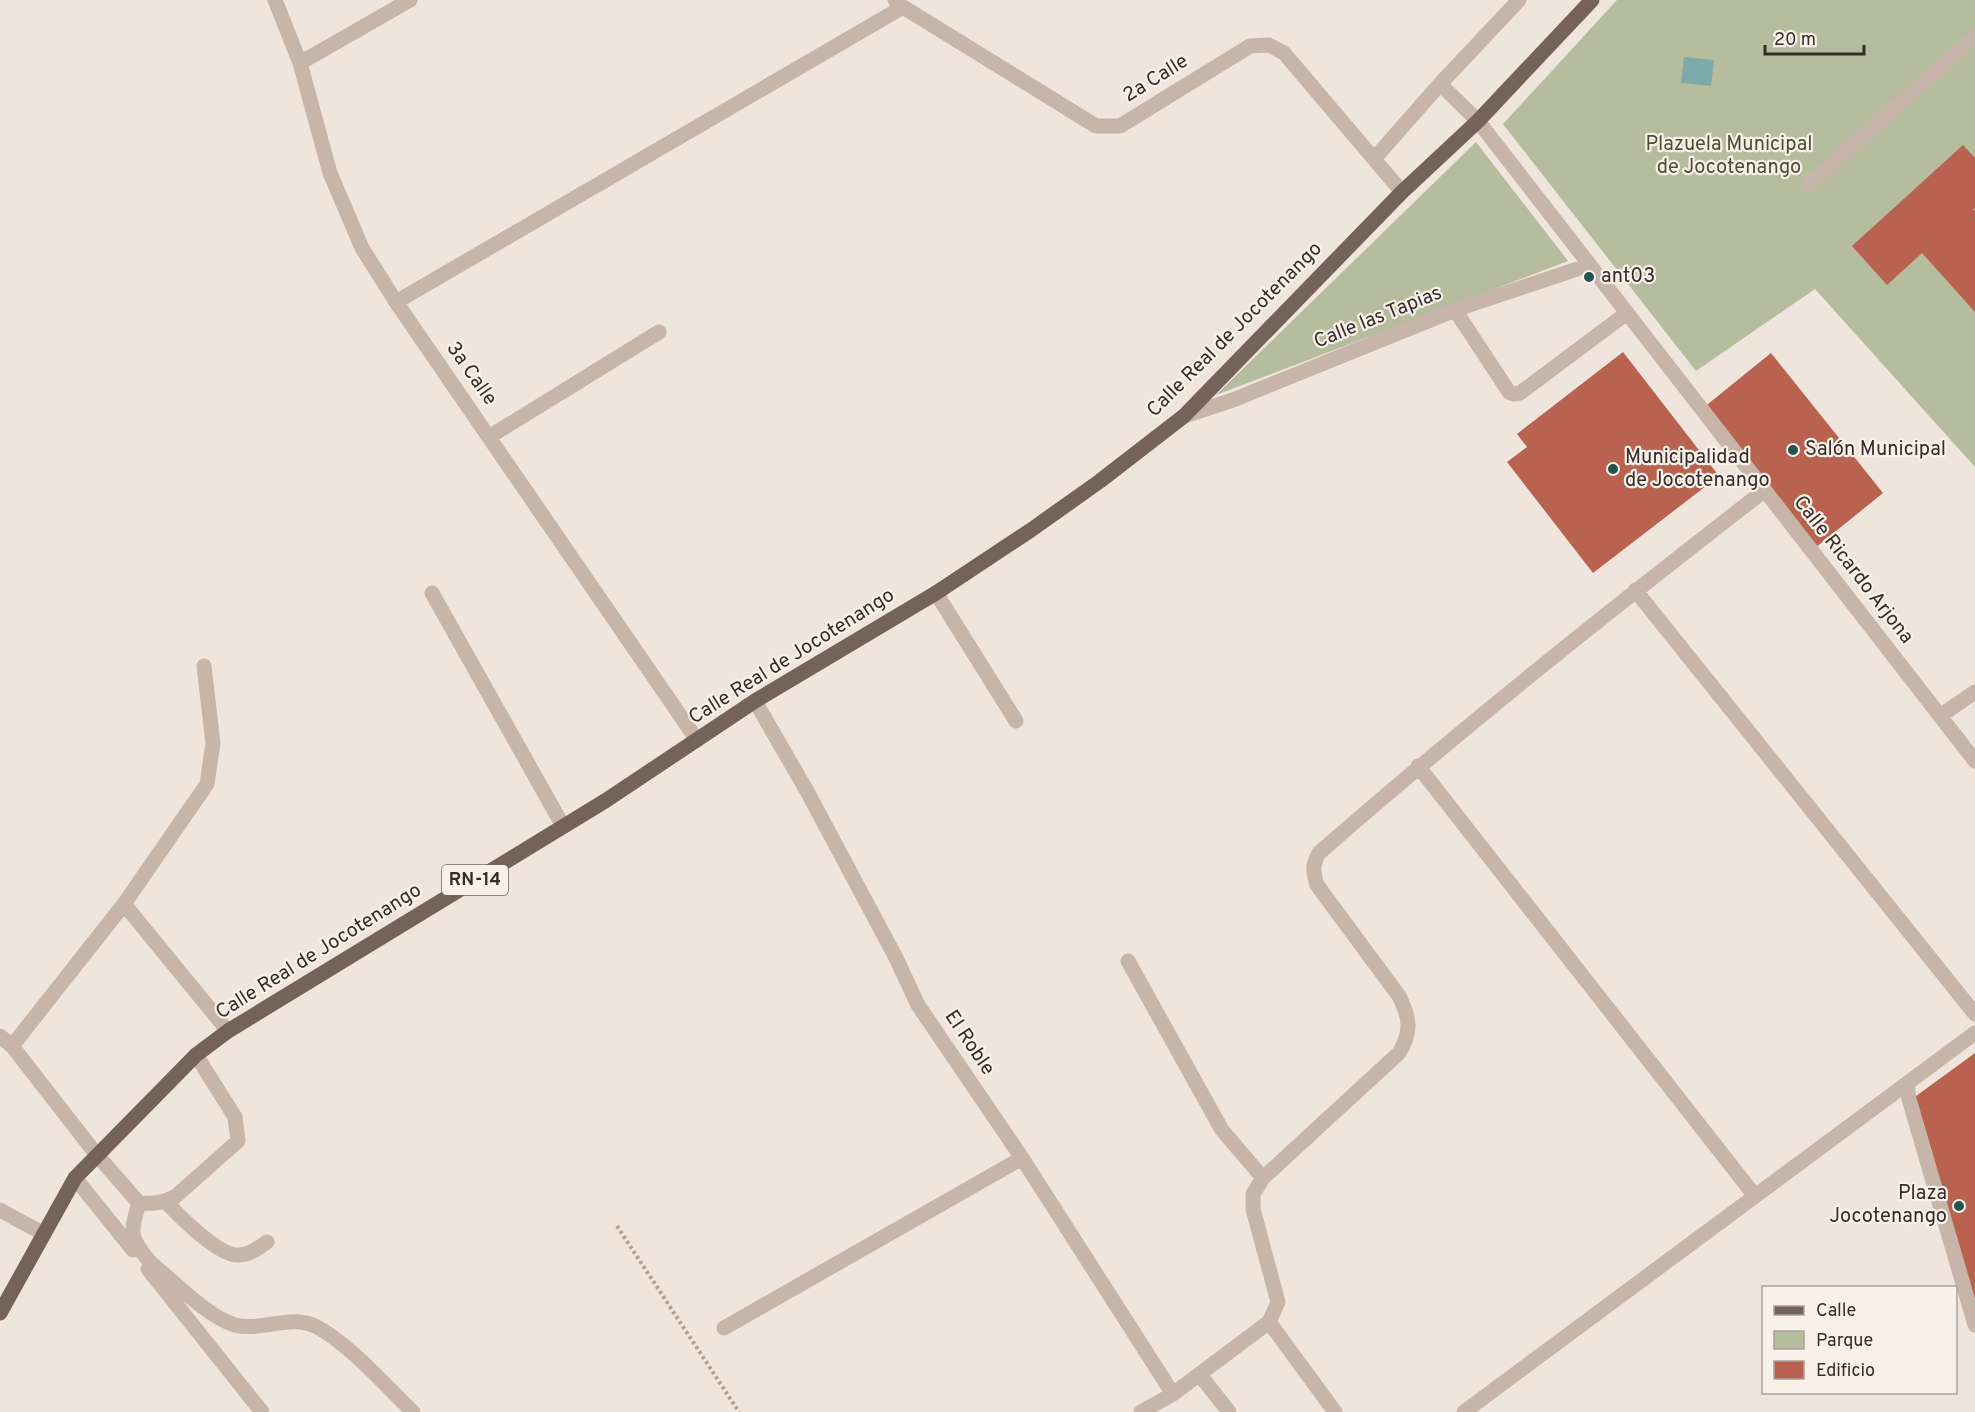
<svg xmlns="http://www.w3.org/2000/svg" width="1975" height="1412" font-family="Overpass,sans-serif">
<rect width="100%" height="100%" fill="#f0e5dd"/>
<!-- green -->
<path fill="#b5bd9e" d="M1617,0H1975V467L1815,289L1696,371L1503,124Z
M1476,142L1568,261L1216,395Z"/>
<!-- water -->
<path fill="#7eaaa9" d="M1684,57L1714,60L1711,86L1681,83Z"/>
<!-- building -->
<path fill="#ba6250" d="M1963,145L1975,158V208L1973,209L1975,211V312L1922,253L1887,285L1852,246Z
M1623,352L1719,476L1593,573L1507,462L1527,447L1517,434Z
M1771,353L1883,493L1815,548L1703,408Z
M1975,1053V1311L1912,1099Z"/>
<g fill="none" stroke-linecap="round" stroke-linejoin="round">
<!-- path -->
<path stroke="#b29f94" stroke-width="4" stroke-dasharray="3 3" stroke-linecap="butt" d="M617,1226L739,1412"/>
<!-- minor -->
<path stroke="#c7b5aa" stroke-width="15" d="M275,0L300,63L330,173L362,248L396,302L697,740
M895,0L903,7L1096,126H1120L1250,46L1269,45L1284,53L1402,192
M1519,0L1440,84L1478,121L1975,761
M300,63L410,0
M1374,159L1440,84
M1808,185L1975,36
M396,302L903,7
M1455,310L1509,392L1513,394L1520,393L1627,313
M1184,416L1233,400L1455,310L1589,265
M489,437L659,332
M1635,590L1975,1014
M432,593L563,826
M936,593L1016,721
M204,666L213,743L207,784L124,904L228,1031
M755,701L808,793L895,956L918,1005L1022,1158L1173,1394
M1940,716L1975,692
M1418,766L1755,1196
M1128,961L1222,1130L1263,1178
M0,1036L12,1046L96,1154L139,1203C154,1204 164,1203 176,1196L238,1141L235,1117L196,1055
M12,1046L124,904
M1907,1084L1909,1099L1975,1325
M75,1178L133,1250
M166,1202C179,1216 218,1255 237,1255C248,1256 258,1248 267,1242
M139,1203C130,1234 129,1237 151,1263C173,1281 208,1317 235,1325C262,1332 291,1313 317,1327C349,1344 386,1386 413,1412
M0,1210L44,1234
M148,1269L262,1412
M1269,1322L1335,1412
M724,1328L1022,1158
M1200,1375L1229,1412
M1141,1412L1173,1394L1269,1322L1278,1302L1253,1209V1194L1263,1178L1399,1053C1412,1031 1410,1018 1399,996L1317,885C1313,872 1312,865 1319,853C1463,727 1613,608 1765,490
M1464,1412L1975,1033"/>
<!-- major -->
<path stroke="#75625b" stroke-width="15" d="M0,1313L75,1178L196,1055L228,1031L605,801L755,701L936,593L1031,530L1100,481L1184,416L1402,192L1478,121L1592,0"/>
</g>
<!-- markers -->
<g fill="#225252" stroke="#f8f0e9" stroke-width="2">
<circle cx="1589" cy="277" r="6"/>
<circle cx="1793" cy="450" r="6"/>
<circle cx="1613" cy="469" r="6"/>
<circle cx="1959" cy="1206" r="6"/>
</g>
<g text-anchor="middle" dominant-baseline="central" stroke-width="4.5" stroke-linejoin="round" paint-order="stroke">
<!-- shield labels -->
<rect fill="#f8f0e9" stroke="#706763" stroke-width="1.5" x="442" y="865" width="66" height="30" rx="4.5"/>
<g font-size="18" font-weight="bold" fill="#352c29">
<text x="475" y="880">RN-14</text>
</g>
<!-- street labels -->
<g font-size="20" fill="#352c29" stroke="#f8f0e9">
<text transform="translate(1156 79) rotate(-32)">2a Calle</text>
<text transform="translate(1378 318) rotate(-22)">Calle las Tapias</text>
<text transform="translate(1235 330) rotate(-45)">Calle Real de Jocotenango</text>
<text transform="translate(471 374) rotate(55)">3a Calle</text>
<text transform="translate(1853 570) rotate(52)">Calle Ricardo Arjona</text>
<text transform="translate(792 657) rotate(-32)">Calle Real de Jocotenango</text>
<text transform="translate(319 952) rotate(-32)">Calle Real de Jocotenango</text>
<text transform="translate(969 1043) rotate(56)">El Roble</text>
</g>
<!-- park labels -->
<g font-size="20" fill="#47512f" stroke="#f8f0e9">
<text x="1729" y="145">Plazuela Municipal<tspan x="1729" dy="23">de Jocotenango</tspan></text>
</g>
<!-- poi labels -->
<g font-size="20" fill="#352c29" stroke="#f8f0e9" text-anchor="start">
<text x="1601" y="277">ant03</text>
<text x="1805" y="450">Salón Municipal</text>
<text x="1625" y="458">Municipalidad<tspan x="1625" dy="23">de Jocotenango</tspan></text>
<text x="1947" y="1194" text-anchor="end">Plaza<tspan x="1947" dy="23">Jocotenango</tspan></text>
</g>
</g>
<!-- legend -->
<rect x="1762" y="1286" width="195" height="108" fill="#f8f0e9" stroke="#aaa29c" stroke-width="1.5"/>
<rect x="1774" y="1306" width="30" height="9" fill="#75625b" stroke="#aaa29c" stroke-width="1.5"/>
<text x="1816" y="1316" font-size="18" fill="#352c29">Calle</text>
<rect x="1774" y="1331" width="30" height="18" fill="#b5bd9e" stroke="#aaa29c" stroke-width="1.5"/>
<text x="1816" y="1346" font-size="18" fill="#352c29">Parque</text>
<rect x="1774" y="1361" width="30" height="18" fill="#ba6250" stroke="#aaa29c" stroke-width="1.5"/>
<text x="1816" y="1376" font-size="18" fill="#352c29">Edificio</text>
<!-- scale -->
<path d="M1765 45v9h99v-9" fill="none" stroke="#352c29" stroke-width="3"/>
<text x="1774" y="45" font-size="18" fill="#352c29" stroke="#f8f0e9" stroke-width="4.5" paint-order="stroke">20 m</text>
</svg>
